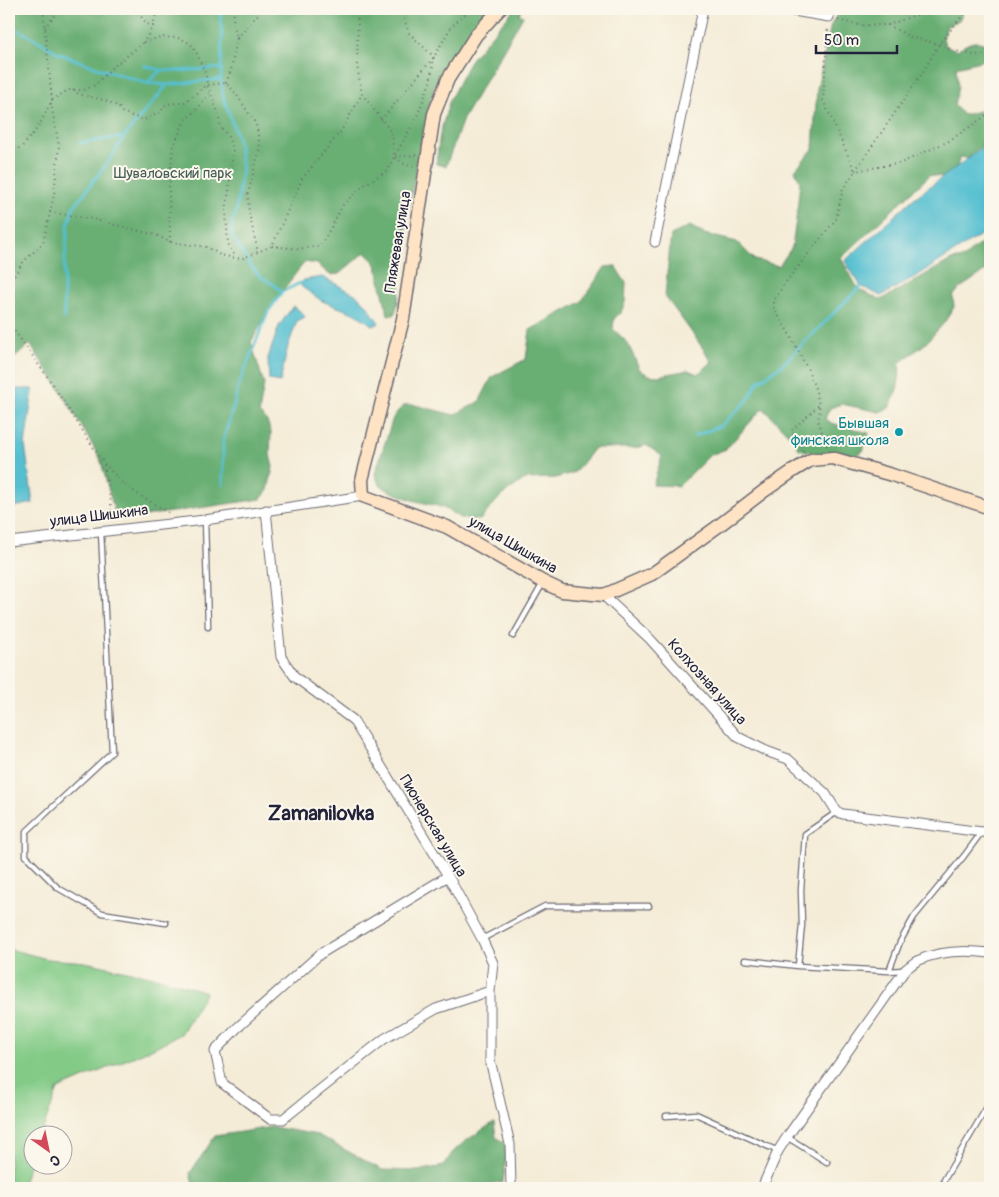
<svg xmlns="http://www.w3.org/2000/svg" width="999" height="1197" font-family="Pangolin,sans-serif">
<rect width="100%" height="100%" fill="#fbf7ec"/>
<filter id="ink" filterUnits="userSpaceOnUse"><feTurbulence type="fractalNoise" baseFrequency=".02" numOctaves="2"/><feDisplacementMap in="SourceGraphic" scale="10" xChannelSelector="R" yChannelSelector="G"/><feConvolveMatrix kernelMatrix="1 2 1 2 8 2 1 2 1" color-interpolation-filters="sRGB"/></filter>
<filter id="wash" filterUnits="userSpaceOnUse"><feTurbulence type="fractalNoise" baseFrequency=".0096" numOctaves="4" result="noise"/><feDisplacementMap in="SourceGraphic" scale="20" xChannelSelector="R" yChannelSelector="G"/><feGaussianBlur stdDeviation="1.12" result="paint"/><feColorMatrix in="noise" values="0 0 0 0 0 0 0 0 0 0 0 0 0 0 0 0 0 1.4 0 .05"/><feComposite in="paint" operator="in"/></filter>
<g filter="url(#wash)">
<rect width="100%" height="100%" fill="#f4ecd7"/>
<!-- green -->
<path fill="#82ca86" stroke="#527660" d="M9,949L47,959L85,962L159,978L206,992L181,1034L149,1050L58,1089L41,1134H32V1158L21,1188H9Z"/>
<!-- forest -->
<path fill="#69ae73" stroke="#466857" d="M9,9H494L453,55L435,84L425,123L407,218L398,303L394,315H388L376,264L365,252L339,274L330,275L317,264L305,262C284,287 266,314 251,342L264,384L259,413L267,421L271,432L270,455L273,467L268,490L261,499L144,516L116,517L100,458L61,391L30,344L9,363Z
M514,9H522L519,14L523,16L463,119L446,166L436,164L440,134L450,99L471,59Z
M840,9H961L964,11L959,20L947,26L943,39L946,46L957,50C970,42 977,38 990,47V57L988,59L956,67L958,87L954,105L963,115L984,110L990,106V124L984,126L982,146L967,158L960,157L955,171L943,177L930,175L841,258L856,285L862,291L881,300L951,260L965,258C972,250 978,242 990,244L989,254H990V268L960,288L953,296L954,307L944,323L924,345L899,363C901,379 897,394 889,408L879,412L842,404L830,408L825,418L831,423L869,433L863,451L852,457L836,453H814L799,449L793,439L763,408L726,449L710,455L679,486L653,485L662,456L646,445L636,448H594L575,472L556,478L525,479L501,496L480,520L460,518L442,507L412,500L389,491L379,484L375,474L393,418L398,411L405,405H415L454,415L479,402L492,377L526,359L530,330L581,302L605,267L615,266L626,283L625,302L621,312L614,319L613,329L627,342L640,370L648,375L658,376L688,370L698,374L712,362L693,334L665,296L671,235L690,226L704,234L737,242L755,260L779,266L792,247L796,220L800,182L795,170L813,149L817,89L831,25Z
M494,1122L496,1137L505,1144L506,1159L503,1182L486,1184L482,1188H194L190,1173L215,1136L273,1127L318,1135L382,1170L418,1171L443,1166L453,1152L463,1143Z"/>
<!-- water -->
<path fill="#55bfd0" stroke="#3c7086" d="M990,142V229L923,272L881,296L861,286L845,261L913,199Z
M322,277L355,294L366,304L379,323L374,326L356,314L322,301L302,287L300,283L304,280Z
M293,306L300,311L305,317L297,321L288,346L280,382L269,380L268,358L279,326Z
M9,389H33L25,445L33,503L9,508V448L12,442L9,412Z"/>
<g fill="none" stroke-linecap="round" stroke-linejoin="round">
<!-- stream -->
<path stroke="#55bfd0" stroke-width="3" d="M220,9L222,36L221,79L223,96L238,140L242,168L236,212L231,224L232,236L250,265L261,277L273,284L282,292L268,312L239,384L234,405L223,441V485
M188,11L191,9
M9,27L13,28L34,38L58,53L98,68L146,83L167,85L221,79
M145,66L161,70L178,71L221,68
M147,83L161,70
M79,143L123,137
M282,292L300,283
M64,318V270L68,226L73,208L110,159L124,137L167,85
M695,436L722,425L748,400L758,382L783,364L861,286"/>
</g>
</g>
<g filter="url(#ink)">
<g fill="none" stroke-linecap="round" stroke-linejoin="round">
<defs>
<path id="lane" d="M205,520L208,627
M101,532L112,752L26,832V856L58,888L102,913L166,923
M513,636L543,583
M482,939L545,906H649
M745,960L798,966L889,971L903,970
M798,966L802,925L801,890L805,834L837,812
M889,971L900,942L914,917L964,856L981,833
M666,1116L696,1114L778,1151
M787,1137L827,1162
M944,1180L990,1102"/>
<path id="street" d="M782,9L829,17
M655,242L703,9
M266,510L281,657L295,677L353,720L448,876L482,939L493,963L490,991V1060L510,1144L511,1188
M9,542L205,520L363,496
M603,595L650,639L738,737L766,751L788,759L825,793L837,812L843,814L990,833
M448,876L320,954L237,1028L215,1051L222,1083L270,1119H283L384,1039L436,1009L490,991
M762,1188L778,1151L787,1137L905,970C909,967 913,963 917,961C940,950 966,950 990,953"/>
<path id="secondary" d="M500,9L476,35L448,79L434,114L403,319L362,480L363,496L447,527L543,582L562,591L603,595L609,593L652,574L717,527L764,491L793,471L811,460L832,458L892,475L990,508"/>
</defs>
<!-- lane casing -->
<use href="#lane" stroke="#6c6972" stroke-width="7"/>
<!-- street casing -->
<use href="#street" stroke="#6c6972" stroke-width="11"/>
<!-- secondary casing -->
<use href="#secondary" stroke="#6c6972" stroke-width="15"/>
<!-- path -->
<path stroke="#6c6972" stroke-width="2" stroke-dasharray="1 4" stroke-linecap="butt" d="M135,9L147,24L153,26
M358,9L357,66L362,94L392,133L394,157L416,155
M401,9L409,33L434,57L430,82L417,117L394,157L406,165L416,167
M965,9L964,14L939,44L923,72L855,171L901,163L949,141L990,113
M838,20L860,25H888L932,9
M888,25L910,37L939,44L950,49L964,53L975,55L990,54
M45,28L53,17L61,9
M237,38L263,9
M144,42L161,37L180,38L191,44L197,54L206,75L207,85L217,109L221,128L228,136L233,149L229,190L226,211L228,244L235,256
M226,83L231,70L237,38L233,23L234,9
M73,90L79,94L104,100L118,106L122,112L132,116L144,120L161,112L164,106L168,104L185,102L207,85L226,83L234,91L256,124L260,147L248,194L249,213L258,252
M52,100L68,90H84L95,85L112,68L144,42L153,26L157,9
M381,120L434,57L451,27L470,9
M9,152L22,147L39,126L52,100L43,9
M50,212L92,219L156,235L170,242L207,247L220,255L241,259L272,246L302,179L341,131L362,94
M170,242L169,186L173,147L185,120L198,108L210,92
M272,246L297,249L320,246L332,226L344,203L364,185L387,171L394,157
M9,284L23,262L43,243L54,195L59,146L51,103
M9,323L51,382L103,462L122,483L136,493L171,514
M827,446L823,435L818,420L820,410L816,391L808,370L791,337L774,308V300L785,283L836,219L843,189L855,171L823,100L828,26
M803,451C802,442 796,438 791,431L819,405
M104,465L111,502V522"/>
<!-- lane -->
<use href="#lane" stroke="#fff" stroke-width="4.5"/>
<!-- street -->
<use href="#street" stroke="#fff" stroke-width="9"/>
<!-- secondary -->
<use href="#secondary" stroke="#fee4c5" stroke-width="12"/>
</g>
</g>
<!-- markers -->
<circle fill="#0f9aa8" stroke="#fbf7ec" stroke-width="2" cx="899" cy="432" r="5"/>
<g text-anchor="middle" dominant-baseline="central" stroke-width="4" stroke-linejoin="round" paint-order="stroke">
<!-- park labels -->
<g font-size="15" fill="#445d55" stroke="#fbf7ec">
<text x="173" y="173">Шуваловский парк</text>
</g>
<!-- street labels -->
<g font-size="15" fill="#22223b" stroke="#fbf7ec">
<text transform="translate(398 242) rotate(-81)">Пляжевая улица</text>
<text transform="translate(99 516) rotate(-7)">улица Шишкина</text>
<text transform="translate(513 545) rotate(30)">улица Шишкина</text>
<text transform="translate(707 682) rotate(48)">Колхозная улица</text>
<text transform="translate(433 826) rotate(59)">Пионерская улица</text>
</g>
<!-- culture labels -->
<g font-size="15" fill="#0d838f" stroke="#fbf7ec" text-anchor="end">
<text x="889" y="423">Бывшая<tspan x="889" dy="17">финская школа</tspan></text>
</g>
<!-- district labels -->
<g font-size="20" font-weight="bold" fill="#22223b" stroke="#fbf7ec">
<text x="321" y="813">Zamanilovka</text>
</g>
</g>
<!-- margin -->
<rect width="999" height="1197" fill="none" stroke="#fbf7ec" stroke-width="30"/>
<!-- north arrow -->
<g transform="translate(48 1150) rotate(147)"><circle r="24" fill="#fbf7ec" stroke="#a4a2a5"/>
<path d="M0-4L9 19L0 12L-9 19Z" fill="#d1495b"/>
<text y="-8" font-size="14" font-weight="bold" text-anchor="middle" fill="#22223b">С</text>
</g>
<!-- scale -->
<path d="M816 45v8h81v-8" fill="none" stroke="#22223b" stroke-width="2.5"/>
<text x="824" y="45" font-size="15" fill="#22223b" stroke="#fbf7ec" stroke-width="4" paint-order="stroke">50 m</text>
</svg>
